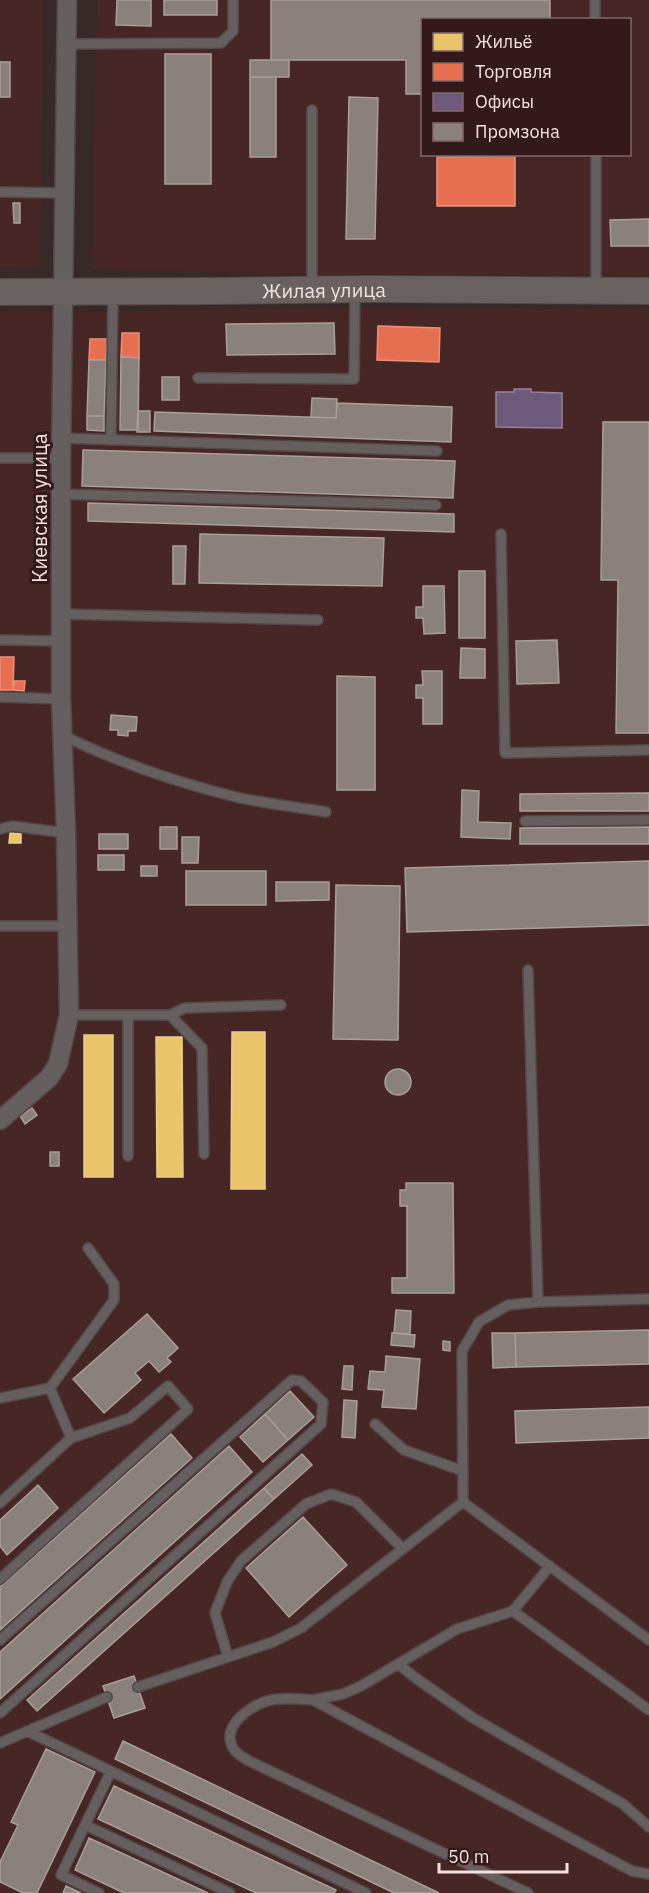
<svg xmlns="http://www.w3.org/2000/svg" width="649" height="1893" font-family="'IBM Plex Sans',sans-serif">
<rect width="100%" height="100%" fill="#372928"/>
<!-- built -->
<path fill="#472726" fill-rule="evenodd" d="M0,0H43L40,268L0,267Z
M97,0H649V275L323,274L92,270ZM422,20H630V154H422Z
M341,308L649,309V1893H0V311L64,312Z"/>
<!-- homes -->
<path fill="#e9c46a" stroke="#eccd8d" stroke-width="1.5" d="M10,833L21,834V843H9Z
M232,1032H265V1189H231Z
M84,1035H113V1177H84Z
M156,1037H182L183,1177H157Z"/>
<!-- shops -->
<path fill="#e76f51" stroke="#eb917c" stroke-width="1.5" d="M515,156V206H437V157Z
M378,326L440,328L439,362L377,360Z
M122,333H139V358L121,357Z
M90,339H107L106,360H89Z
M0,657H14L13,690H0Z
M14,681H25L24,691L13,690Z"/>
<!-- offices -->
<path fill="#6d597a" stroke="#968299" stroke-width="1.5" d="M514,389H531V392L562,393V428L496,427V392H514Z"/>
<!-- industry -->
<path fill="#8a817c" stroke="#aa9e9a" stroke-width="1.5" d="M117,0H151V26L116,25Z
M164,0H217V15H164Z
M271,0H550V20H422V94H406V60H271Z
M165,54H211V184H165Z
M250,60H289V77H250Z
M0,62H10V97H0Z
M250,77H276V157H250Z
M349,97L378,98L375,239H346Z
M13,203H20V223H14Z
M649,219V246H611L610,220Z
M334,323L335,354L227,355L226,324Z
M121,357L139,358L138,430H120Z
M89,360H106L104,416H87Z
M162,377H179V400H162Z
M312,398L337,399L336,418L311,417Z
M337,403L452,407L451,442L154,431L155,412L336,418Z
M138,411H150V432H137Z
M87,416H104V431L87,430Z
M603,422H649V733H616L618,580H601Z
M83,450L455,461L453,498L82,486Z
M88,503L454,514V532L88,521Z
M200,534L384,538L382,586L199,583Z
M173,546H186L185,584H173Z
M459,571H485V638H459Z
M423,586H444L445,633L424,634L423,618H416V607H423Z
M557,640L559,683L517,684L516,641Z
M461,648L485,649V678H460Z
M422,671H442V724H423V698H416V685H423Z
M337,676L375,677V790H337Z
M111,715L137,717L136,731H128V736L118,735V730H110Z
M462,790L479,791L478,822L511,823L510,839L461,837Z
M649,793V811H520V794Z
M160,827H177V849H160Z
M649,827V844H520V828Z
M99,834H128V849H99Z
M182,837H199L198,863H182Z
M98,855H124V870H98Z
M649,861V925L407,932L405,868Z
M141,866H157V876H141Z
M186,871H266V905H186Z
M276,882H329V900L276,901Z
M336,885L400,886L398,1040L333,1039Z
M385 1082a13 13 0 1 1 26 0a13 13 0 1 1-26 0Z
M32,1108L37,1115L25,1124L20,1116Z
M50,1152H59V1166H50Z
M406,1183H453L454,1293H392V1278H407V1206H400V1190H406Z
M396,1310L411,1311L410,1334L394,1333Z
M147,1314L178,1348L167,1358L171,1362L159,1372L149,1361L135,1373L141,1380L104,1413L73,1379Z
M649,1330V1364L516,1367L515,1333Z
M392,1333L415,1335L414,1347L391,1345Z
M492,1333H515L516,1367L493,1368Z
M443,1341L450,1342V1351L443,1350Z
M386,1356L420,1359L416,1409L382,1407L384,1390L368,1389L370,1371L385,1372Z
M344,1366H353L352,1390L342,1389Z
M290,1391L314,1417L288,1440L265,1414Z
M344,1400L357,1401L355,1438L342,1437Z
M649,1407V1438L516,1443L515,1411Z
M265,1414L288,1440L263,1462L240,1437Z
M171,1434L192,1458L0,1630V1587Z
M229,1446L252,1472L0,1699V1652Z
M302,1454L312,1465L274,1499L264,1488Z
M38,1485L58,1508L7,1555L0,1546V1520Z
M264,1488L274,1499L37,1711L27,1700Z
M303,1517L347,1565L289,1617L246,1568Z
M134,1676L145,1708L114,1718L103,1686Z
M123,1741L439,1893H394L115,1759Z
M46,1749L95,1772L37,1893H23L0,1882V1862L18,1825L11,1822Z
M114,1786L336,1890L334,1893H256L98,1819Z
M89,1838L208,1893H124L75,1870Z
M66,1886L81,1893H63Z"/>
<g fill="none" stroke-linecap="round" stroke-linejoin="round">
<defs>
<path id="lane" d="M595,0V20
M67,44L221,43L233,31V0
M596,154V288
M0,192L65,193
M312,287V110
M198,378L354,379L355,291
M61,438L437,451
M111,440L113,295
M0,458H61
M61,494L436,505
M501,534L505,753L649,750
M61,614L318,620
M0,640L61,641
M0,697L61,699
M62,735C119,763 178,783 240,798C268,804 298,807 326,812
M525,821L649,820
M0,829L12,826L66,833
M0,926H66
M528,970L538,1302L649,1299
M69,1015H170L202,1048L204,1154
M128,1015V1156
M170,1015L185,1008L281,1005
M50,1388L114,1300V1284L88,1248
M0,1398L50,1388L71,1438
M375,1424L404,1450L463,1471
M463,1502L462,1351L479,1322L508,1305L538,1302
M0,1503L71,1438L130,1418L168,1386L188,1409L0,1579
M513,1611L649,1710
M0,1640L292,1380L301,1381L323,1402L321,1424L0,1713
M228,1657L215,1613L227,1582L241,1561L306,1504L331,1494L356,1502L403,1549
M398,1664L417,1679L473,1718L623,1804L649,1827
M138,1687L273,1642L301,1628L463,1502L649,1640
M313,1700L343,1694L361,1686L457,1629L513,1611L550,1566
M27,1731L366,1893
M0,1743L107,1697
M85,1825L230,1893
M99,1893L61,1875L111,1771
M528,1893L247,1760C243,1757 235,1753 233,1748C221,1726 249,1707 267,1701C282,1697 298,1699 313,1700L632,1871L649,1874"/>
<path id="street" d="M0,1120L49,1078L58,1064L69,1015L66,833L61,699V458L67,0"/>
<g id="secondary">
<path id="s1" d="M0,292L213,291L369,289L649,291"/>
</g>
</defs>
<!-- lane casing -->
<use href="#lane" stroke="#544747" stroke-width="12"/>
<!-- street casing -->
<use href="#street" stroke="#544747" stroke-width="21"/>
<!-- secondary casing -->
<use href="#secondary" stroke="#544747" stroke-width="28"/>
<!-- lane -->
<use href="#lane" stroke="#665f5f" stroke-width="9"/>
<!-- street -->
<use href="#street" stroke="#665f5f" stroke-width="18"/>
<!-- secondary -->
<use href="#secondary" stroke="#696160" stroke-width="26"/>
</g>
<g text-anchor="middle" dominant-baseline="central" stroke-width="6" stroke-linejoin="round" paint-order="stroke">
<!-- street labels -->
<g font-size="20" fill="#f4e1e0" stroke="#331919">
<text stroke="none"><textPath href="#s1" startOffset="324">Жилая улица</textPath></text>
<text transform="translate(39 508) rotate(-90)">Киевская улица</text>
</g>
</g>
<!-- legend -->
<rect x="421" y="18" width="210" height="138" fill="#331919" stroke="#806969" stroke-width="1.5"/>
<rect x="433" y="33" width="30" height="18" fill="#e9c46a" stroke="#806969" stroke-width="1.5"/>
<text x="475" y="48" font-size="18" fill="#f4e1e0">Жильё</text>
<rect x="433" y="63" width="30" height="18" fill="#e76f51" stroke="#806969" stroke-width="1.5"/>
<text x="475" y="78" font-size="18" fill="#f4e1e0">Торговля</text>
<rect x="433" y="93" width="30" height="18" fill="#6d597a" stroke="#806969" stroke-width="1.5"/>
<text x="475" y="108" font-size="18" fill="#f4e1e0">Офисы</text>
<rect x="433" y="123" width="30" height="18" fill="#8a817c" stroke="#806969" stroke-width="1.5"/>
<text x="475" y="138" font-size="18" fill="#f4e1e0">Промзона</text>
<!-- scale -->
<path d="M439 1863v9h128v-9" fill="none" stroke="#f4e1e0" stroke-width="3"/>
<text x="448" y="1863" font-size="18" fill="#f4e1e0" stroke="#331919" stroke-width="4.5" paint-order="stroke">50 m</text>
</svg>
